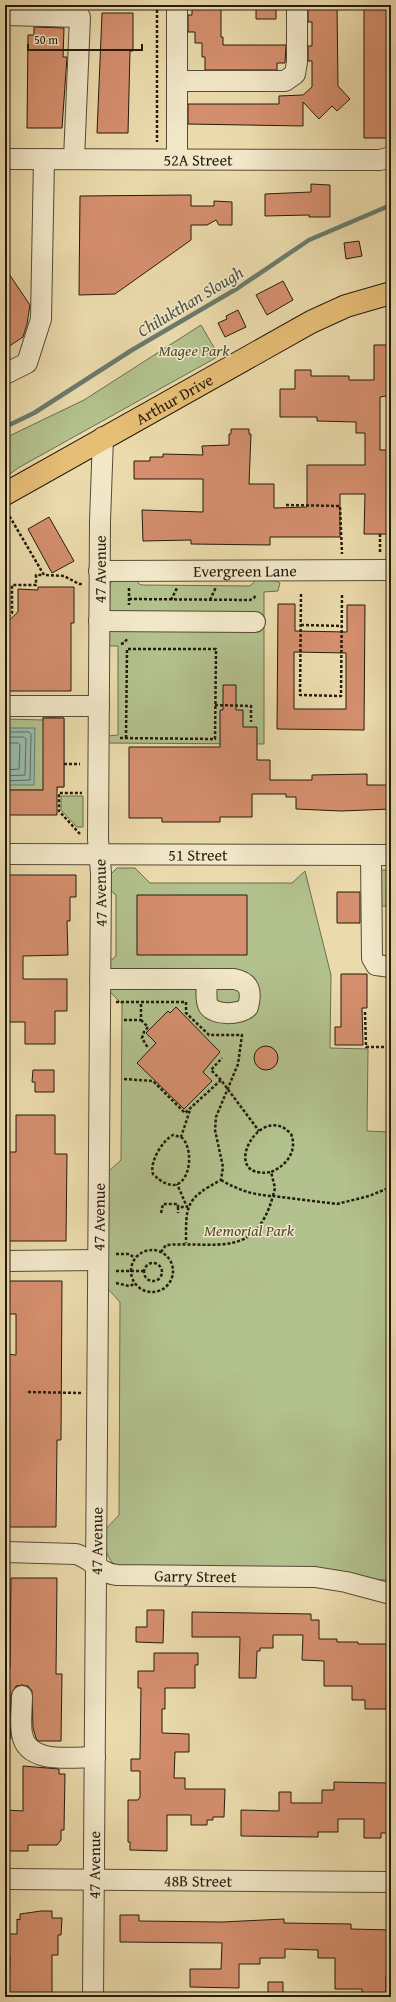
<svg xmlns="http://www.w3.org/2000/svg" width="396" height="2002" font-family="'Gentium Book Plus',serif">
<rect width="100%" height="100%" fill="#ebdbac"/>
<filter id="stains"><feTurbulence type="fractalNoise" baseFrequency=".005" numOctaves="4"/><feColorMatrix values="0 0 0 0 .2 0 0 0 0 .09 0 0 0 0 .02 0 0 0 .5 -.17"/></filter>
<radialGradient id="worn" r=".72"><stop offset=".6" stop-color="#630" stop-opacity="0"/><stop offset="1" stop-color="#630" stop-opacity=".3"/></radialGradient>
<!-- green -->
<path fill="#b2c18d" stroke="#6c6e4d" d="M201,325L219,356L18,468L5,478V438L84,400Z
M115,580H136L139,584L142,585L250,586L256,580L277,581L280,583L278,591L264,592V744L105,743L107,736L118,735V646H109L110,583Z
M43,717L64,718V787H57V790H5V719L43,720Z
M61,796H83V827H77L61,810Z
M117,868H135L150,883H292L305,871L331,975L330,1048L368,1049L367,1131L391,1132V1578L386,1580L115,1565C104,1556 105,1543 105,1530L119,1515L120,1302L107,1288L108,1172L121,1160L122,1004L108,990V963L116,956V895L111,891V874Z
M380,870H391V906H380Z"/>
<!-- water -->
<path fill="#98bbae" stroke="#6a7b6e" d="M5,728H35L34,785H5Z"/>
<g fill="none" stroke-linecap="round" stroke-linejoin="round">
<!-- shore -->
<path stroke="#5e6b5e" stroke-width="1" d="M5,732H29L31,734L30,780L5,781
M5,737H24L26,739L25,775L5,776
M5,743H18L20,745L19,769L5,770"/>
<!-- stream -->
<path stroke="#6a7b6e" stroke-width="4.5" d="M5,427L34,413L132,350L238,288L309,240L391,205"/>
</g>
<!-- building -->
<path fill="#d58f6e" stroke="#251b0d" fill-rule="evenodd" d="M192,5H221V37H223V45H286L285,63H277V70H205V57H202V43H195V32H188V15H192Z
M256,5H276V19H256Z
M308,5H337L338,86L350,99L337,111L332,106L319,119L303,102V126L188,124V104H279V96L303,95L312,87V61H308V46H312V22H308Z
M364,5H391V138H364Z
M102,13H133V51H130L128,133H97Z
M34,27L64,28L63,57H67L62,128H27L28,35H34Z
M311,184L330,185V217H309V215L265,216V194L311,192Z
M191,195V206H214V201L232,202V225H219L216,220L207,225H191V240L115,294L79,295L80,196Z
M359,241L362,256L346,259L344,243Z
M5,268L30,305L27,324L23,337L5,349Z
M283,281L293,300L267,315L256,295Z
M238,310L246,327L225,337L218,323L227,319L226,316Z
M374,345H391V395L380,397V450H388V454H391V532H387V534H364L365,494H340V537H270V545L191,544V540L143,541L142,510L203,512V479H134V461H150V457H163V454L203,455L202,446L229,445V434H231V429H249V434H251L249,484H274V508L307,507V465H365V433H356V422L317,421V417H280V389H295V370H311V376H349V380H374Z
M49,517L74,561L52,573L28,529Z
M38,587H74V623H71V691H5V624L18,612V589L38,590Z
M278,604H295V631L347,632V605H365L364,730L277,729ZM294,652L346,653V709H294Z
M223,685H236V710H243V727H257V760H270V780H312V775L367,774V785H391V809L341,811L296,809V797H286V794H252V817H220V822H162V818H129V747H220V710H223Z
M43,718H64V787H57V815H5V790H43Z
M5,875H76V897H70V921H67L68,955L23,956V979H67V1011H55V1044H25V1022H5Z
M337,892H360V923H337Z
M137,895H247V955H137Z
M341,974H367V1008H362L363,1045H335V1027H341Z
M176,1007L220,1052L203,1072L212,1081L184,1109L137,1063L156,1043L146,1033L168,1011L170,1013Z
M254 1058a12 12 0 1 1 24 0a12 12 0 1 1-24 0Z
M33,1070H54V1092H35V1082H32Z
M16,1115H55V1154H67L66,1241H5V1152H16Z
M5,1281H62L61,1440H57L56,1527H6L7,1439H5V1354L16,1355V1314H5Z
M11,1578H57L56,1674H62L61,1741H38L36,1738L33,1728L32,1691L28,1686L22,1685L16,1686L11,1695L10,1725L11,1738L5,1745V1673L10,1668Z
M147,1610H164L163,1643L136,1642V1627H147Z
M192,1612L311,1614V1620H319V1639H337V1642H358V1644H391V1674H387L386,1709H365V1700H352V1686H324V1661L302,1660L303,1635H273V1648H260V1651H257L256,1678H239L240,1637H192Z
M154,1653H198V1665H195V1688H165V1709H162V1733L189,1734V1752H175L174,1778H185V1789H225L224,1817H213V1820H207V1825H191V1815H167V1851L130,1850V1842H128V1800H138L140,1797V1771H131V1759H140L141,1688H138V1671H154Z
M23,1766L59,1769V1774H65L64,1830H61V1840L57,1845H28V1851H9V1845H5V1810L23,1811Z
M334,1782L387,1783V1791H391V1833H381V1838H364V1819H338V1832H318V1837L241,1836V1810L279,1811V1792H291V1803H322V1790H334Z
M41,1911H52V1918H62L61,1935H58V1955H52V1997H9L10,1955H5V1934H17V1919L20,1920V1914Z
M120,1915H139V1921L222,1922L284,1919V1923L351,1924V1929L391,1930V1976H386V1997H362V1989H335V1958H318V1950L285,1949V1958H260V1964H239V1988L190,1987V1969H221L222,1943L120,1942Z
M268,1982H283V1997H268Z"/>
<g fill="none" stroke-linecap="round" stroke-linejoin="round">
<defs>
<g id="minor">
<path d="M177,5V159"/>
<path d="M5,15L80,17L74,159"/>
<path d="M177,81H285L295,74L297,62V5"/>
<path id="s1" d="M5,159L380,160L391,157"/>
<path d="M5,374L27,363L41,319L44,159"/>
<path id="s2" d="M99,571L391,570"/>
<path d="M99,621L255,622"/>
<path d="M5,706H99"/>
<path id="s3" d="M5,854L391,855"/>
<path d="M371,855L372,958L376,965L391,967"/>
<path d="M100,979H234C250,982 252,992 248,1007C241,1015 213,1016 208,1005C205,998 207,987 207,980"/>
<path d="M5,1261L98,1260"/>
<path id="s4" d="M5,1552L76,1554C93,1559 98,1573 117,1575L315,1577L346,1582L391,1594"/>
<path d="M22,1696C22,1708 20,1722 22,1734C27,1765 72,1757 95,1757"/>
<path id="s5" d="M5,1879L391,1882"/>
<path id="s6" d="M93,1997L101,873L98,839L100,521L103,437"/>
</g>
<g id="major">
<path id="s7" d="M5,494L311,322L346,306L391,293"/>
</g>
</defs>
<!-- minor casing -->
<use href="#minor" stroke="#564b35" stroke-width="22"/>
<!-- major casing -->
<use href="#major" stroke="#251b0d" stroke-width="24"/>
<!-- path -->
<path stroke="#251b0d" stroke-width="2.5" stroke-dasharray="3 2" stroke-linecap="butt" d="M157,5V142
M286,505L340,506L342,554
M7,512L44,575L64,576L79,584H83
M380,534V553
M129,588V605
M301,594L300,695L341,696L342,594
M129,599L250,600L254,598L256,594
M171,600L177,588
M210,600L216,587
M5,621L12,613V585H36V575H43
M301,625L342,626
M121,644L124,643L128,638
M215,705L251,706V722
M120,738L215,739L216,649H127L126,738
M64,764H80
M80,834L59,811V793H82
M116,1002H186V1013L209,1035H242L238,1064L216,1117L215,1130L223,1167L221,1180C185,1199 186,1205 186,1243
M365,1012L366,1047H391
M124,1020H141V1002
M141,1020L148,1027L144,1032L142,1038L148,1048
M124,1079L153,1081L185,1113L221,1080L259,1131
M221,1080L211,1070L222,1058
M181,1137C198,1150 188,1209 153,1174C149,1162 163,1140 173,1135L181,1137L191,1107
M221,1180C238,1190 253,1195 273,1196L275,1188L271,1172C286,1166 298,1151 291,1134C260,1099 217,1181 271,1172
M178,1207V1213
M161,1213L163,1204H178V1207H187L177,1184
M131 1271a21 21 0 1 1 42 0a21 21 0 1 1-42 0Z
M161,1252L166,1245C216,1241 255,1260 273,1196L337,1204L369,1196L391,1187
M116,1254H129L135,1258
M144 1272a9 9 0 1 1 18 0a9 9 0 1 1-18 0Z
M116,1271H144
M116,1283L129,1286L135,1284
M28,1392L81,1393"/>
<!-- minor -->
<use href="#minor" stroke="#f2e8c9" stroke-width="20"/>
<!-- major -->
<use href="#major" stroke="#e6be76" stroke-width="22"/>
</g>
<g text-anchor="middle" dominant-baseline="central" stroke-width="3" stroke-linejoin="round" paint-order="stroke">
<!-- street labels -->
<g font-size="16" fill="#251b0d" stroke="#f2e8c9">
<text stroke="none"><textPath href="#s1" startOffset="193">52A Street</textPath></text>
<text stroke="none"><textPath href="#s7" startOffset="194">Arthur Drive</textPath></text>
<text stroke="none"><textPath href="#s6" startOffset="1428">47 Avenue</textPath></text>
<text stroke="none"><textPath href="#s2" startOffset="146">Evergreen Lane</textPath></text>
<text stroke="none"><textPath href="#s3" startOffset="193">51 Street</textPath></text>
<text transform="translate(100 893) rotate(-91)">47 Avenue</text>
<text stroke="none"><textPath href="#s6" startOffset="780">47 Avenue</textPath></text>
<text stroke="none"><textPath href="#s6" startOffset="456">47 Avenue</textPath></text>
<text stroke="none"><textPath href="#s4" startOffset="196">Garry Street</textPath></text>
<text stroke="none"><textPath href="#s6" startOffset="132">47 Avenue</textPath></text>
<text stroke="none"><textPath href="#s5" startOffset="193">48B Street</textPath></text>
</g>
<!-- park labels -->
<g font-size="16" font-style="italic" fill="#4f4d33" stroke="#f2e8c9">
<text x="194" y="350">Magee Park</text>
<text x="249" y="1230">Memorial Park</text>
</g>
<!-- water labels -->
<g font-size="17" font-style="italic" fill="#4d5345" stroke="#f2e8c9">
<text transform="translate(190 301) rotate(-31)">Chilukthan Slough</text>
</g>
</g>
<!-- margin -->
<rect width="396" height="2002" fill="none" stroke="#ebdbac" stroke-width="20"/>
<rect x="6" y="6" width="384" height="1990" fill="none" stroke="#251b0d" stroke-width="2"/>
<rect x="10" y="10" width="376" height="1982" fill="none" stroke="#251b0d"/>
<!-- scale -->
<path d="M28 44v6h114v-6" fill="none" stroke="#251b0d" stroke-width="2"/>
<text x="34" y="44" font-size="12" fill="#251b0d" stroke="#f2e8c9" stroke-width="3" paint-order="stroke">50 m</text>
<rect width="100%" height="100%" filter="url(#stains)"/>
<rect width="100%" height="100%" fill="url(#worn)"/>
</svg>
